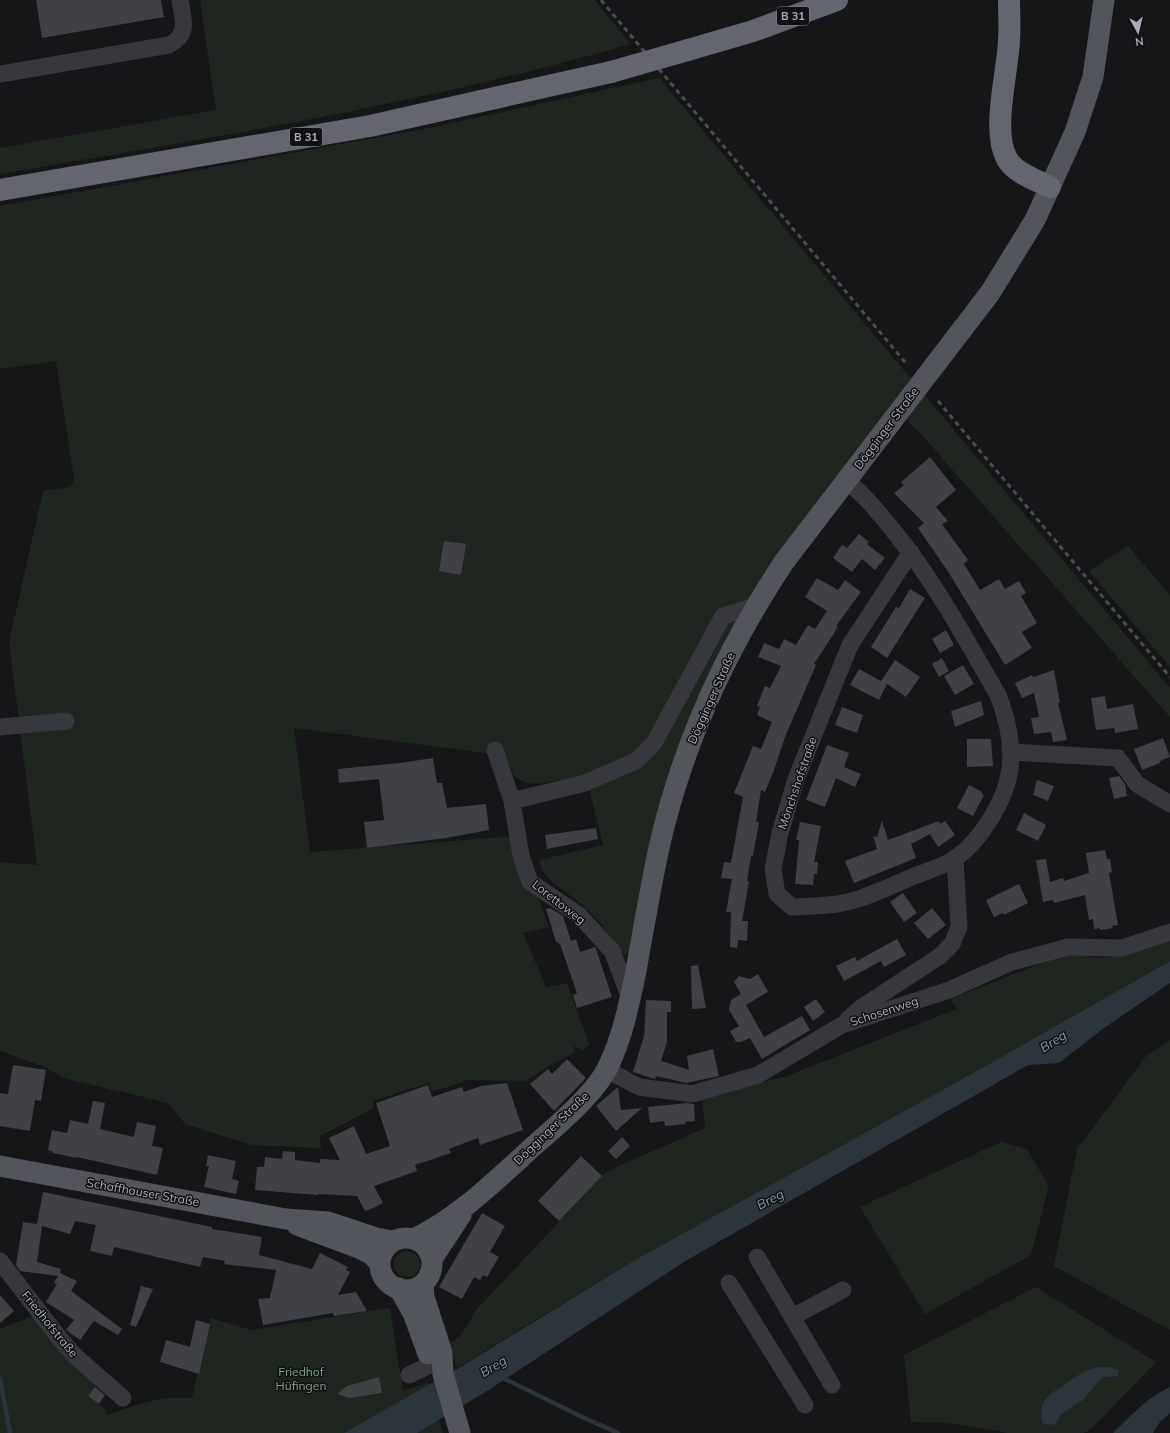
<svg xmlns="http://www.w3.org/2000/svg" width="1170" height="1433" font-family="Mulish,sans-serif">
<rect width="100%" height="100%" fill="#161618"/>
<!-- green -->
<path fill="#1e261f" d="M200,0H595L630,44C424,104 211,138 0,174V148L216,110Z
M659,78L1170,688V717L920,433L893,406L726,639L631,954L620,953C611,935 596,917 581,904C569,893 538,877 540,860L603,845L586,776L559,783L558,780C542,784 528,787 514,776L510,765L493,754L294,728L310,852L515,836L549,927L523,933L546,987L567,983L589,1044L584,1050L574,1046L575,1052L524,1081L468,1080L432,1092L429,1083L373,1101L374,1108L320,1136L321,1148L251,1145L185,1124L168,1103L63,1078L45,1067L0,1051V862L37,865L9,642L43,491L71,487L74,479L56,361L0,369V206L424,129Z
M1128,546L1170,595V667L1089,571Z
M1170,940V961L980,1069L635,1260L457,1368L450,1343L460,1336L477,1309L602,1176L612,1169L705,1128L702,1097L784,1077L957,1009L950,999L1058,957L1079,955L1097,958L1118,955Z
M1170,1040V1330L1054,1266L1077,1149L1146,1056Z
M1001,1142L1027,1149L1049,1186L1031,1255L925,1314L860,1207Z
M394 1264a13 13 0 1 1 26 0a13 13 0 1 1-26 0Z
M1036,1287L1156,1362L1095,1425L1084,1433H1008L948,1423L911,1422L904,1355Z
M390,1308L403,1390L428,1383L443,1433H0V1329L33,1316L71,1364L96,1386L88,1396L105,1409L107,1415C137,1404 160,1396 192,1398L211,1318L251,1330Z"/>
<!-- water -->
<path fill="#2c353c" d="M1170,961V983L1104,1028L1059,1063L1028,1065L687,1260L487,1391L417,1433H344L462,1366L635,1260L980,1069Z
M1100,1367H1108L1119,1370L1118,1376L1104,1377L1100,1380L1083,1400L1061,1414L1054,1426L1051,1424H1043C1036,1403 1049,1394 1064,1385C1079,1375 1082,1371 1100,1367Z
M1170,1387V1413L1160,1422L1153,1433H1113C1131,1416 1147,1397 1170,1387Z"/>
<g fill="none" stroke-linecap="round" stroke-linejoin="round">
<!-- stream -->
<path stroke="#2c353c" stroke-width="4.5" d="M501,1377L578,1415L618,1433
M0,1379L10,1433"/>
</g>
<!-- building -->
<path fill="#404145" d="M36,0H161L164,17L42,38Z
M930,457L956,490L936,507L948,521L942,524L968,560L964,564L980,590L999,579L1005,589L1019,581L1026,593L1021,596L1037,623L1022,632L1032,648L1005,665L949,573L918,528L924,523L894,493L904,485L901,482Z
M859,534L869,542L867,544L885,558L875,570L862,559L852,572L833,558L842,545L847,548Z
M444,541L466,544L461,575L439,571Z
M817,578L838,590L845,580L861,592L836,626L838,627L814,664L816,665L785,737L773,773L765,792L761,790L756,822H759L753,856H751L747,881L749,882L742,921H748L747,941L738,940L737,948L730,947L731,912H726L732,879L721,878L724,862L731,863L743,797L734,793L753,746L761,749L772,722L757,715L760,707L757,706L765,686L770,688L781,666L758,657L764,643L779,649L784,639L796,645L808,625L815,629L827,611L805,597Z
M910,589L925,598L887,658L871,647L896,607L899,608Z
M946,630L954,645L940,653L932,639Z
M942,658L949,671L939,677L932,664Z
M895,660L920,677L906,697L887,684L879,700L850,685L859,669L881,681Z
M963,665L974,684L955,695L944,676Z
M1054,670L1060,703H1058L1067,740L1053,742L1051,732L1034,734L1031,718L1039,717L1034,693L1022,698L1015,683L1032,675L1033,677Z
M1105,696L1107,709L1133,704L1138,729L1115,733L1114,728L1096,730L1091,698Z
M981,701L984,715L955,727L951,711Z
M842,707L863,715L857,733L835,725Z
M1163,738L1170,757L1160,761V763L1142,770L1134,749Z
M967,739H991L993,766L967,767Z
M827,745L849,753L844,767L861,774L855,787L836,778L825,807L806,800Z
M433,758L437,783H442L447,808L486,804L489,830L446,838L367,848L364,822L384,820L379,779L339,783L338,769L400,763Z
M1119,776L1125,784L1127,796L1114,799L1109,778Z
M1037,780L1054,786L1048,801L1033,795Z
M969,785L982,792L981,793L984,795L973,816L957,808Z
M1024,813L1046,825L1038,841L1016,830Z
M882,821L888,840L939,821L940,824L945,821L955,835L938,847L930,834L911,844L916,858L854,883L845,861L877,849L873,836L877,837Z
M800,822L821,826L814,862H818L817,874H814L813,885L795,884L799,840H796Z
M596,828L598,839L547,849L545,835Z
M1105,850L1107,859H1110L1112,872L1109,873L1118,925L1112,926L1113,928L1100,930V928L1094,929L1093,919L1089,920L1085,895L1054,903L1053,900L1043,902L1036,860L1046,859L1050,882L1063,878L1064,881L1089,873L1086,853Z
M1019,884L1028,903L1004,915L1003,913L994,917L986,900Z
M903,893L917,913L904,922L890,902Z
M550,908L563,916L571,941L576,939L580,952L595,947L596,949L612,997L577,1008L573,995L577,993L560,944L556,942L546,909Z
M932,908L946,925L928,939L914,923Z
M897,939L906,955L884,967L881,961L844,981L836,966L855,957L857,961Z
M698,965L706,1008L692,1009L691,966Z
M758,974L768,992L746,1005L764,1037L802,1016L810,1030L762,1059L750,1038L741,1042H736L730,1031L739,1026L729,1010L731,1000L741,994L734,982L739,976L750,979Z
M816,999L825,1012L813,1021L804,1007Z
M646,1000L671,1001V1012H667V1042L661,1061L689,1070L687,1056L713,1049L719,1076L686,1083L656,1076L655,1079L633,1072L644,1036Z
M567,1059L586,1078L554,1111L530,1084L548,1069L552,1074Z
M13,1065L46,1070L41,1101L35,1100L30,1131L0,1126V1093L8,1094Z
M507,1083L523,1130L480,1145L478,1138L467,1142L449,1149L451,1153L415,1165L417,1171L374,1186L383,1203L373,1208L365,1211L357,1196L318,1194V1195L255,1190L257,1167H264L265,1157L282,1159L283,1151L295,1152V1160L320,1163V1159L340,1160L329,1138L354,1126L366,1154L390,1146L376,1103L428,1085L432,1097L462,1087L464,1092L481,1086Z
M618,1087L621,1110L642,1108L616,1131L596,1106Z
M93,1101L105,1103L100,1129L134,1137L137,1122L156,1126L152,1146L163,1148L157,1175L77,1157L76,1158L53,1153V1152L48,1150L52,1130L67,1133L70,1120L88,1124Z
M687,1103L694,1104L695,1121L685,1122L686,1124L665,1126L664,1121L650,1123L648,1107Z
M622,1137L630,1146L616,1159L608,1151Z
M208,1155L236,1161L232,1179L239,1181L236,1194L204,1187L209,1166H206Z
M581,1156L602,1176L559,1221L538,1201Z
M43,1192L212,1227V1229L262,1237L259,1255L312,1269L320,1253L348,1267L346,1270L350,1272L338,1295L356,1292L367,1311L334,1316L333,1313L263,1325L258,1299L270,1298L276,1270L224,1264L225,1261L203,1257L200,1267L114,1247L112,1256L90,1251L96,1225L75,1221L70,1234L42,1226L37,1262L61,1269L60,1273L77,1281L71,1291L122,1329L118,1335L94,1321L80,1340L66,1330L74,1320L46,1302L57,1284L54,1283L58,1276L20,1271L16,1265L23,1222L37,1224Z
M482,1213L505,1226L490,1252L499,1257L487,1277L483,1275L480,1280L474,1277L462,1299L439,1287Z
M141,1286L153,1289L136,1327L130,1325Z
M0,1295L14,1311L0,1323Z
M196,1320L210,1324L199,1374L160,1362L166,1340L190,1347Z
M379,1377L382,1393L349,1398L337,1394L347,1386Z
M95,1387L105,1395L99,1404L88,1396Z"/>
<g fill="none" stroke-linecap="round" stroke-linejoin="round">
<!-- minor -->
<path stroke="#37383d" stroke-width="17" d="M0,74L169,45C190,34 183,20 180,0
M846,481C864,494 878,512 892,529C934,580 965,638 998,695C1007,718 1013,745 1010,769C1006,800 981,840 956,858C944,866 928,871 914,876C896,884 877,893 858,899C838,906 814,906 792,907L777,894L773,869L780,833L796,779L850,645L911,552
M0,727L66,721
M495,750L512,801L521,856L530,882L579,915L612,951L630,998
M1010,752L1118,758L1137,784L1170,804
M512,801L585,783L636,761L654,743L723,616L755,606
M848,1019L862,1007L940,956L952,944L959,927L955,858
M607,1070L639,1087L692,1094L758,1075L842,1025L949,990L1012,962L1068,947L1122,948L1170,932
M757,1257L832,1385
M0,1261L60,1339L76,1357L123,1398
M729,1283L805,1405
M792,1317L843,1290
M409,1375L434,1363"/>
<!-- major -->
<path stroke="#53555c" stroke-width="21" d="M0,1166L286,1219L328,1222L376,1238L393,1241
M297,1225L361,1249L371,1254L380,1263
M380 1264a26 26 0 1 1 52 0a26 26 0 1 1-52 0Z
M414,1239C461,1216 498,1178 537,1143C559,1124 596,1092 608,1067C623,1036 629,1004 636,971C643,931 650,891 658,852C681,748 725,651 784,562L990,293L1035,220L1075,132L1093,77L1104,0
M432,1259L461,1215
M423,1284L424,1297L442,1353L443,1374L460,1433
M399,1288L413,1313L428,1354"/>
<!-- highway -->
<path stroke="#63666e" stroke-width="22" d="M1009,0C1009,13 1010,27 1009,40C1008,72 991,131 1007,159C1015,173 1036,180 1050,187
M688,50L753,31L837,0
M0,190L370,126L611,72"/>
<!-- rail -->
<path stroke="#4a4c52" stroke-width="3" stroke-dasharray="5 4" stroke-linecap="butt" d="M601,0L905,362
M938,401L1170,677"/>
<!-- highway-bridge -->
<path stroke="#63666e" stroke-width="22" d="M611,72L688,50"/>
</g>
<g text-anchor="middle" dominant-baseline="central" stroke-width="3" stroke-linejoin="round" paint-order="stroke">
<!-- shield labels -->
<g fill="#111113" stroke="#7b7e86" stroke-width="1">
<rect x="777" y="7" width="32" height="18" rx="3"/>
<rect x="290" y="128" width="32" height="18" rx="3"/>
</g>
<g font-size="11" font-weight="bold" fill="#a8adb8">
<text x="793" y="16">B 31</text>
<text x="306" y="137">B 31</text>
</g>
<!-- street labels -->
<g font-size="12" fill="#a8adb8" stroke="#111113">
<text transform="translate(886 428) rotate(-53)">Dögginger Straße</text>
<text transform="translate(711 698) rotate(-66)">Dögginger Straße</text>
<text transform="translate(797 783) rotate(-71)">Mönchshofstraße</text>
<text transform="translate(559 902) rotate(38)">Lorettoweg</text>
<text transform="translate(884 1011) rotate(-18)">Schosenweg</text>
<text transform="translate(551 1128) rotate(-44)">Dögginger Straße</text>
<text transform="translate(143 1192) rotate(10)">Schaffhauser Straße</text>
<text transform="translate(50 1324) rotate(51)">Friedhofstraße</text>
</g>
<!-- park labels -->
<g font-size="12" fill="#7fa381" stroke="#111113">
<text x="301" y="1371">Friedhof<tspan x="301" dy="14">Hüfingen</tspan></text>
</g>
<!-- water labels -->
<g font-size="13" font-style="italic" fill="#7f9bb3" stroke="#111113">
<text transform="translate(1053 1041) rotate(-32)">Breg</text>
<text transform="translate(770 1199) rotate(-28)">Breg</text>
<text transform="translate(493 1366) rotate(-31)">Breg</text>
</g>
</g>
<!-- north arrow -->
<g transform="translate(1138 32) rotate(172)" stroke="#111113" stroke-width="3" paint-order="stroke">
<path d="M0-3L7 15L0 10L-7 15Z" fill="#a8adb8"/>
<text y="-6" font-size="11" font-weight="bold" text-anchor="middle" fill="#a8adb8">N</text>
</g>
</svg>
